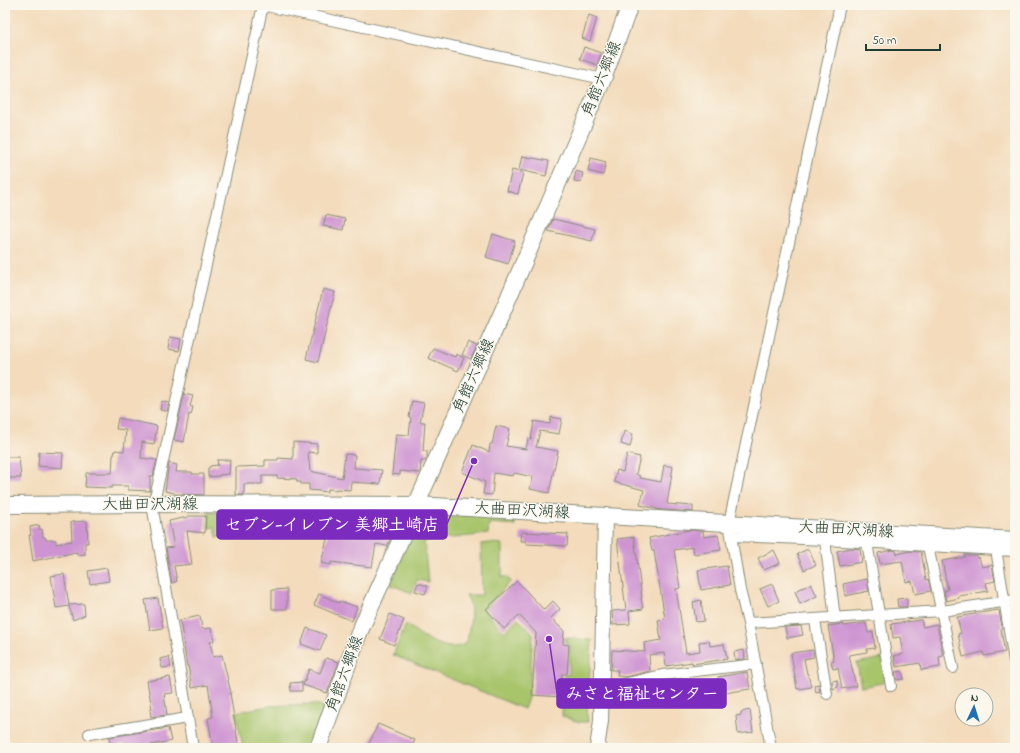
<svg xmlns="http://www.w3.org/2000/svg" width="1020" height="753" font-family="'Indie Flower','Klee One',sans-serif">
<rect width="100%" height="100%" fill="#fbf7ec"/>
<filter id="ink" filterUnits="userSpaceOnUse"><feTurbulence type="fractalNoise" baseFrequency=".025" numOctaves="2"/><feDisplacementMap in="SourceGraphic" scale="8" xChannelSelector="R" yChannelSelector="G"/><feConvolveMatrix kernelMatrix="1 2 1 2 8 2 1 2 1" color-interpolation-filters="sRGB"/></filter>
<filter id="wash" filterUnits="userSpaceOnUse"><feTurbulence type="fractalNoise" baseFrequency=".012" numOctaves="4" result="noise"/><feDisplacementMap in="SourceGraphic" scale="16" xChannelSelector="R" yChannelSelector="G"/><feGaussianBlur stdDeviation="0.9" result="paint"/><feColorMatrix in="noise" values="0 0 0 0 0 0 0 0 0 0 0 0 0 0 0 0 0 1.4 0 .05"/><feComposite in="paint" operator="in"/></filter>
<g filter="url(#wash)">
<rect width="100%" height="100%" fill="#f3dbbb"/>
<!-- green -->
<path fill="#a8c56c" stroke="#648150" d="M209,512L243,513L246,533L217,537L215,527L208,528Z
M443,514L516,517L515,525L489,523L488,534L424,541L428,582L417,580L412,593L391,585L410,537L416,531Z
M489,543L502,544V577H506L511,581L484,610L504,632L518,619L533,633L529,695L524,709L393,655L406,624C420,635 448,657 467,642C469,626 475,610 466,595H482L481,544Z
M565,638L592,640L587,714L588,722H578L562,716L564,675H569L570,644L565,643Z
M883,658L887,682L861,687L857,663Z
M314,704L327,707L313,748H294L276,745V748H243L236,712L268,706Z"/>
<g id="blocks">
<!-- building -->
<path fill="#ce94d2" d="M589,15L597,18L590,41L582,38Z
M584,47L601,53L597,65L580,59Z
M522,156L549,161L546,176L519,170Z
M591,158L606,162L603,175L588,171Z
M512,170L523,173L518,194L507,191Z
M576,171L583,173L581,182L574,181Z
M326,215L345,219L343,230L323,226Z
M553,219L595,229L592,241L548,231Z
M493,234L515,241L508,264L486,257Z
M323,289L335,292L318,362L306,359Z
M170,337L181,339L179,351L168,349Z
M468,342L477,346L471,359L462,355Z
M433,348L455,357L456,354L464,358L458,371L428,358Z
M184,394L193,396L190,406L193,407L191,415L189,414L184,442L174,440Z
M162,401L169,403L167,411L160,410Z
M412,401L424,403L420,422H425L423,451H427V458L425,461H421L420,473L400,471V475L392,474L396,434L409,435L411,418L409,417Z
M551,417L562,419L559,434L540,431L536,447L558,451L549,493L530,489L533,477L514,473L513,476L494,473L492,495L483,494L485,482L462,472L473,445L489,452L490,444H492L496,426L510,429L506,446L526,449L528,439L531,440L534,421L550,424Z
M118,418L157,426L154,444L142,442L141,458L157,460L153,476H150V491L128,490V486H112V488L85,487L86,473H112L113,455H114L115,450L124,451L126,430L116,429Z
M624,431L633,434L630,447L621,444Z
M293,442L317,444V453L308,452L310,471L342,478L345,454L355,455L354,468L382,470L380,484L351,482L350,490L336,489V490L328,489L327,492L309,490V484H301V482H297V479L277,478V476H262V484H244V495H236V467L265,466V460H278V458L293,459Z
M39,452L63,453L62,468L38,466Z
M627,454L640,457L636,474L640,476V478L661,482L664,465L673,467L667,504L693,506V512L662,510L640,505L644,490L614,482L617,470L623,472Z
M5,457H19L21,478H5Z
M217,460H230L229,474L219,475V476L208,477V468L210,467V466L218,465Z
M169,463L177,465L176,472H192V474H204V495L174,494V493L165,491Z
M354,514H364L363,521L391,526L390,533H392L391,538L387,546L376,544L372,567L331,562V565L321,563L328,535L324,534L326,526H323L325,518L353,523Z
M188,516H206L205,533L187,531L192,564L174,566L177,581L172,583L166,548L174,547L169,521L188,517Z
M87,521L88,543H85V554L77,555V552L33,561L29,535H31L30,527L39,525L40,530L42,529L43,537H45L46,540H56V544L72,541L71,522Z
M689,530L703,531L704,537L718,535L721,550L694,554L693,547L674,550L680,588L676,589L686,653L700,651L699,642L709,641L710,646L724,644L727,659L692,664V662L666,666L664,653L649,655L650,671L626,677L617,676L618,670H611L612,650L645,652L644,643L661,640L658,620L665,619L654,551H652L649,538Z
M521,532L568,534L567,546L526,544V541H520Z
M634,537L642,598H641L643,609L629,611L630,624L613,625L612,611L626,610L617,539Z
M851,548L860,549L862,562L840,566L837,551Z
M808,549L816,565L804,570L797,554Z
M774,550L780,563L764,570L758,558Z
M893,550L896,551L897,554L910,551L921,552L926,580L928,579L931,591L915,594L912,581L906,582L902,561L880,564L878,553Z
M964,555H977V558L979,557L982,567L992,565L995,581L986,583L988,591L959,596V598L946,601L944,591L948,590L942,561L965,557Z
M727,566L730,585L701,590L698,570Z
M107,568L109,581L90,584L88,571Z
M64,574L69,605L84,604L85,615L73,620L69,606L56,608L51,576Z
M867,579L869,591L845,596L843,584Z
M517,581L544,610L553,601L560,609L551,618L564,631L563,644L569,645L567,674H562L561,697L532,695L536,633L519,615L504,629L486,609Z
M418,583L428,586L425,594L415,591Z
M772,584L779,601L768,606L760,589Z
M811,584L817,596L800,604L795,591Z
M287,589V609H272V590Z
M319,594L339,603V601L357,607L352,621L314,605Z
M158,598L163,628L150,630L145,600Z
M907,598V607H898L897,599Z
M701,600L704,621L696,622L693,602Z
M998,610L999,611L1002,627L1001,628V631L1005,652L984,656L983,652L963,657L958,634L961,633L957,617Z
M390,614L404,620L394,645L380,639Z
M200,616L202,629L211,628L214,641L210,642L213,657L222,655L231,693H230L239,748H213L208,718L213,717L208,685L192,688L188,666H187L180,620Z
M921,620L923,627L937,624L943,656L939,657L940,667L921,670L920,663L896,667L894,656L903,654L900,637L893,638L891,624Z
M866,623L868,633L873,632L875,648L867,649V652L849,655L856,686L842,689L838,668L833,669L831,662L834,661L828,626L843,624L844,626Z
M801,626L803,635L787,638L785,627Z
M307,628L326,635L320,651L301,644Z
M744,650L745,659L735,660L734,652Z
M813,650L814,657L804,659L807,674H808L811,687L797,689L791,653Z
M169,657L171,667L162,668L160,659Z
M326,658L339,662L327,693L303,685L309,669L320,673Z
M902,671L904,679L897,680L895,672Z
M747,672L750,689L712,695L710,682L718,681V677Z
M170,677L173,693L164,694L167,715L151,717L150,709H152L147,681Z
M837,680L838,687L833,689L832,681Z
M302,682V691H291L290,683Z
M819,684L820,691L816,692L814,685Z
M750,710L753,732L738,734L736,716L741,715V712Z
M378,724L415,740L411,748H367Z
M168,728L171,741L151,745L152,748H125L124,744L111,747L109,737Z"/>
</g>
</g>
<g filter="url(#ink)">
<use href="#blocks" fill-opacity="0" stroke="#898c78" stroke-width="1"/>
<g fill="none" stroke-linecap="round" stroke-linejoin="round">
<defs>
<path id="street" d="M262,5L603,79
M732,536L825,540L1015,551
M825,540L835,618
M867,542L891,686
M928,546L953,668
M996,549L1014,661
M815,620L827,694
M748,623L942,611L1015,600
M601,689L662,675L756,664
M89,734L188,718
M193,748L152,504L156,493L263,5
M771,748L748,623L740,590L729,523L840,5"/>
<path id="secondary" d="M597,748L601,721L605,516"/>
<path id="primary" d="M5,505L152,504L417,505L1015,540
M318,748L359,633L501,315L603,79L630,5"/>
</defs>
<!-- street casing -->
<use href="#street" stroke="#898c78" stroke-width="12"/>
<!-- secondary casing -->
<use href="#secondary" stroke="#898c78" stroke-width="16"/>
<!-- primary casing -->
<use href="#primary" stroke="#898c78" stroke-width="18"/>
<!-- street -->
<use href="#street" stroke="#fff" stroke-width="10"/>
<!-- secondary -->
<use href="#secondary" stroke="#fff" stroke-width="14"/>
<!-- primary -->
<use href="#primary" stroke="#fff" stroke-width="16"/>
</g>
</g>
<g text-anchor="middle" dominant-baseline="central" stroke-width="3" stroke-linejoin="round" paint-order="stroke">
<!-- street labels -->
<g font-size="16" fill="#1f3d34" stroke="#fbf7ec">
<text transform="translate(602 79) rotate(-68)">角館六郷線</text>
<text transform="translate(474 376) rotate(-66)">角館六郷線</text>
<text x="150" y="505">大曲田沢湖線</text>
<text transform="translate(522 511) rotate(3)">大曲田沢湖線</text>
<text transform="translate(846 530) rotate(3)">大曲田沢湖線</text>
<text transform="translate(345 674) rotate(-70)">角館六郷線</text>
</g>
</g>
<!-- callouts -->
<path fill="none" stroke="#7b2cbf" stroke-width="1.5" d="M474 461L447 524M549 639L557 693"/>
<g fill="#7b2cbf" stroke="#fbf7ec" stroke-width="1.5">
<circle cx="474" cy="461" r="4"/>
<circle cx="549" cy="639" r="4"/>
</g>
<g fill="#7b2cbf" stroke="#7b2cbf" stroke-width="1.5">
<rect x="217" y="510" width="230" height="29" rx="4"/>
<rect x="557" y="679" width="169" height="29" rx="4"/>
</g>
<g font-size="17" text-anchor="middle" font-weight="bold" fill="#fff">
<text x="332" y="530">セブン-イレブン 美郷土崎店</text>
<text x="642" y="699">みさと福祉センター</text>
</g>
<!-- margin -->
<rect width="1020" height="753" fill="none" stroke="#fbf7ec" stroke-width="20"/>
<!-- north arrow -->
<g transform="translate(974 707) rotate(4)"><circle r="19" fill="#fbf7ec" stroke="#a3ada2"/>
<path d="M0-3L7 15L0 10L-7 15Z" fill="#1f6fb2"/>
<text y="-6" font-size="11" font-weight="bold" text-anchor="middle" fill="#1f3d34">N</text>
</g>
<!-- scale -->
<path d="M866 44v6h74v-6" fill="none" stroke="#1f3d34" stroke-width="2"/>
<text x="872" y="44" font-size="12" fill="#1f3d34" stroke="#fbf7ec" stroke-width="3" paint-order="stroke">50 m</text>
</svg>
